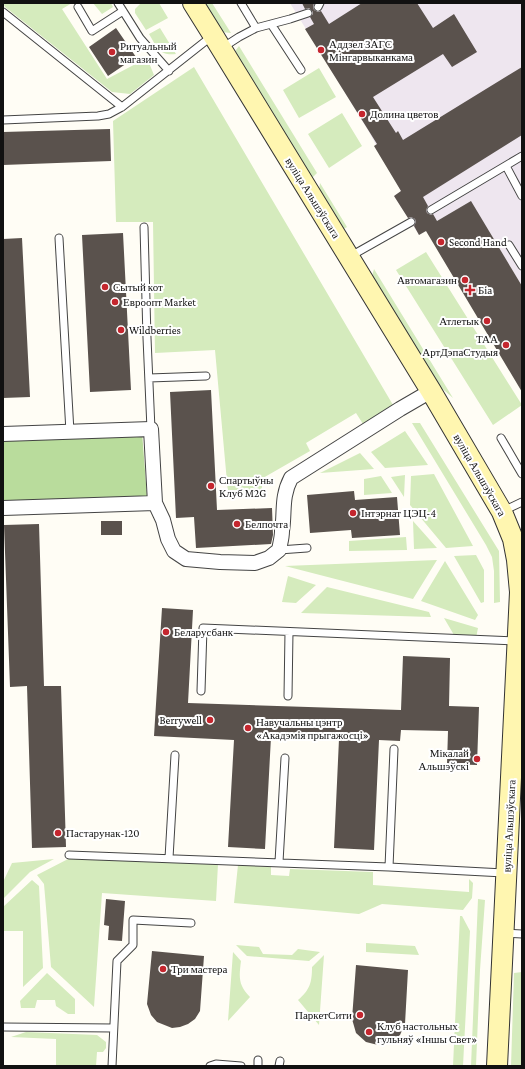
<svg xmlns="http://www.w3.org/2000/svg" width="525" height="1069" font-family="'Crimson Pro',serif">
<rect width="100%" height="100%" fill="#fffdf5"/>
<!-- industrial -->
<path fill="#eee6ef" d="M290,3H522V286L471,202L437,221L426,231L419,235L394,196L401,191L369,132Z"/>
<!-- green -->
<path fill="#d5ebbd" d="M3,3H72L62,9L107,79L147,58L154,75L130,94L112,92L5,7Z
M93,3H111L113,7L102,14Z
M141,3H159L168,18L146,30L135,13V9Z
M203,3H212L231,33L221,32Z
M160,28L176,54C159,56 157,47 149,34Z
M239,46L317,173L313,177L309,176L233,54Z
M194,67L393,405L363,424L356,413L306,443L310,451L263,478L261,494L228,493L215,350L155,353L153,222H116L113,121Z
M319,68L336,97L299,118L283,90Z
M342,113L362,146L329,168L308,134Z
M320,183L347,227L342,230L319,191Z
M426,252L522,405L493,425L396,270Z
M374,269L453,398L431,379L371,280Z
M412,423H420L499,551L500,602L494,603V571L492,557L486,545Z
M405,431L428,465L385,468L371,452Z
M360,453L374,469L320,473Z
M434,474L473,546L446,548L410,505L411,476Z
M405,475L404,497L391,477Z
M381,476L392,493L364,495V479Z
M413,521L437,548L414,549Z
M406,537L407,550L349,551V541Z
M476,555L484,570V602L481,603L454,556Z
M437,560L413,599L285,566Z
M445,561L478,615L475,620L421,601Z
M288,576L316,585L296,603L282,602Z
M327,587L429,612L431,617L301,613Z
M444,618L478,628L476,638L454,635Z
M70,858L218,864L216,901L102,893L94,1007L51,967L44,884L37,875Z
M54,859L30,872L3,899V882L12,863Z
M238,865L271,867V875L289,876L290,869L373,872V885L469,892V879L473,883L472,898L463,910L382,904L359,914L234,903Z
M32,880L39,886L43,968L23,987V931H3V907Z
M478,899L485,900L480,970L476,1066H471Z
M460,916H462L470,931L463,1066H453Z
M366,943L415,946L419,955L366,952Z
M236,945L259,947L263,954L292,955L298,949L320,952L309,961L247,956Z
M233,952L241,961C239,977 238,985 250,997L228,1021Z
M324,955L319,1025L298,1000C310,990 312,982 312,967Z
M522,972V1066H511L514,973Z
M47,973L75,999V1014H68L56,1006L55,1000H37L35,1008H21L20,1001Z
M26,1032L97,1035L106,1042V1048L103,1052H97L96,1066H56V1039L11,1037Z"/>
<!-- forest -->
<path fill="#b9dc9c" d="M142,432L147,497L3,502V438Z"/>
<!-- building -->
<path fill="#5a524d" d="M302,3H314L313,7L314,10L318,12L321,11L329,24L362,3H417L433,28L454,14L477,52L452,67L443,54L373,97L396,133L398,131L403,140L522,67V135L423,197L428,206L426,210L427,213L431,215L433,214L437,221L471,201L522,286V392L426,231L419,235L414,226L416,222L415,219L411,217L408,218L394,196L401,191L374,146L377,144L305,29L314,24L310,17L313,14V12L309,8L305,9Z
M116,28L136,57L108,76L89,47Z
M110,129L111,161L3,165V132Z
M123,233L131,390L90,392L82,235Z
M22,238L30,397L3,398V239Z
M211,390L217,510L272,508L273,535L271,544L196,548L194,517L176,518L170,392Z
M354,491L355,500L397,497L400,535L352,538L351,530L310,533L307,495Z
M101,521H122V535H101Z
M39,524L44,686H61L66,847L32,848L27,686L10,687L4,525Z
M162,608L193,610L188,703L401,710L403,656L450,658L449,706L479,707L477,765L447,764L448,731L401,730L400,741L379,740L374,850L334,848L339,739L271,737L265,849L228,847L234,740L154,736Z
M106,899L125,901L122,941L108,940L109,926L104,925Z
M152,951L204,956L200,1011L195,1019L188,1024L180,1027L172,1028L157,1022L151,1015L147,1004Z
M356,965L408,970L405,1024L400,1035L391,1042L378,1045L366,1042L356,1033L352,1019Z"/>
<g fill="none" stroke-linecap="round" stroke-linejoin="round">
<defs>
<path id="lane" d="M118,3L140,38L169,71
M241,3L256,28
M78,7L92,31L123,11
M318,7L320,3
M3,12L122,107
M271,24L301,70
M222,48L239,37L256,28L290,19L308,13
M3,120L98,116L109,114L122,107L212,36
M506,166L522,196
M431,210L522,156
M144,227L147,338L151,429
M59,238L70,432
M509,245L522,266
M349,257L411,222
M149,378L206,376
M501,438L522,474
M503,511L522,502
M279,550L307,548
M201,691L203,628L516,641
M288,696L289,632
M69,855L389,867L504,873
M169,858L175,755
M279,862L285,758
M389,867L394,749
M504,933L522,934
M3,1027L113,1028
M112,1066L117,961L133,945V920L191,923
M210,1066L216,1064L241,1066
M258,1066V1060
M279,1066L280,1061"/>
<path id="street" d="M3,434L151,429L155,503L163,520L168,539L174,551L186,559L220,562L255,563L269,558L279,550C280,544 282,538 282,531C285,512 281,497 291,478L400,409L431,391
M3,508L155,503"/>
<path id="secondary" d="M193,3L213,35L431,391L502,512L513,539L517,560L520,592L497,1066"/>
</defs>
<!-- lane casing -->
<use href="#lane" stroke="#444" stroke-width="9"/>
<!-- street casing -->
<use href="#street" stroke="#444" stroke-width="16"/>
<!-- secondary casing -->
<use href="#secondary" stroke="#333" stroke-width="22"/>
<!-- lane -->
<use href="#lane" stroke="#fff" stroke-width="7"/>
<!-- street -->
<use href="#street" stroke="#fff" stroke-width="14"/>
<!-- secondary -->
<use href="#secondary" stroke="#fff6b0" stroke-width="20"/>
</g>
<!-- markers -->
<g fill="#c4262e" stroke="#fff" stroke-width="1.5">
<circle cx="321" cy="50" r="4"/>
<circle cx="112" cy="52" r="4"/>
<circle cx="362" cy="114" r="4"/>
<circle cx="441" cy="242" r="4"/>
<circle cx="465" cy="280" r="4"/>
<circle cx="105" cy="287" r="4"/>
<path d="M468 284h4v4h4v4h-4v4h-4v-4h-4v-4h4z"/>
<circle cx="115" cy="302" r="4"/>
<circle cx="487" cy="321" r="4"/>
<circle cx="121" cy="330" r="4"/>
<circle cx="506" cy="345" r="4"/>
<circle cx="211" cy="486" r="4"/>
<circle cx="353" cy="513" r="4"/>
<circle cx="237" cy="524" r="4"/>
<circle cx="166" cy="632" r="4"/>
<circle cx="210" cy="720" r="4"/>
<circle cx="248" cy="728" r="4"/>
<circle cx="477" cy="759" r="4"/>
<circle cx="58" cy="833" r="4"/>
<circle cx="163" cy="969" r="4"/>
<circle cx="360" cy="1015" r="4"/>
<circle cx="369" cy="1032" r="4"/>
</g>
<g text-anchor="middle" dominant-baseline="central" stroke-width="4" stroke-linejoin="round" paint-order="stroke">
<!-- poi labels -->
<g font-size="11" fill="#111" stroke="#fff" text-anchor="start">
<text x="329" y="44">Аддзел ЗАГС<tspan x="329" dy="13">Мінгарвыканкама</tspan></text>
<text x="120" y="46">Ритуальный<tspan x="120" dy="13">магазин</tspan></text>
<text x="370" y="114">Долина цветов</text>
<text x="449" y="242">Second Hand</text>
<text x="457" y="280" text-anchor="end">Автомагазин</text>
<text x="113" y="287">Сытый кот</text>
<text x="478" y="290">Біа</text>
<text x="123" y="302">Евроопт Market</text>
<text x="479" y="321" text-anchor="end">Атлетык</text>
<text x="129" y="330">Wildberries</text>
<text x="498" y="339" text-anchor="end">ТАА<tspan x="498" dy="13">АртДэпаСтудыя</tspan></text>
<text x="219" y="480">Спартыўны<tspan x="219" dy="13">Клуб M2G</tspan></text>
<text x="361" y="513">Інтэрнат ЦЭЦ-4</text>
<text x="245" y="524">Белпочта</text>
<text x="174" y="632">Беларусбанк</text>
<text x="202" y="720" text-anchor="end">Berrywell</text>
<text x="256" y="722">Навучальны цэнтр<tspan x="256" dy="13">«Акадэмія прыгажосці»</tspan></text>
<text x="469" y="753" text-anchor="end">Мікалай<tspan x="469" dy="13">Альшэўскі</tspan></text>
<text x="66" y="833">Пастарунак-120</text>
<text x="171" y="969">Три мастера</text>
<text x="352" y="1015" text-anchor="end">ПаркетСити</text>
<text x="377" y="1026">Клуб настольных<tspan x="377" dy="13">гульняў «Іншы Свет»</tspan></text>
</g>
<!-- street labels -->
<g font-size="11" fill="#111" stroke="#fff">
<text transform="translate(313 198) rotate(58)">вуліца Альшэўскага</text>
<text transform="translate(480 475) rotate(60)">вуліца Альшэўскага</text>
<text transform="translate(509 826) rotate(-87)">вуліца Альшэўскага</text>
</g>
</g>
<!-- border -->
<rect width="525" height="1069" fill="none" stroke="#111111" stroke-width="8"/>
</svg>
